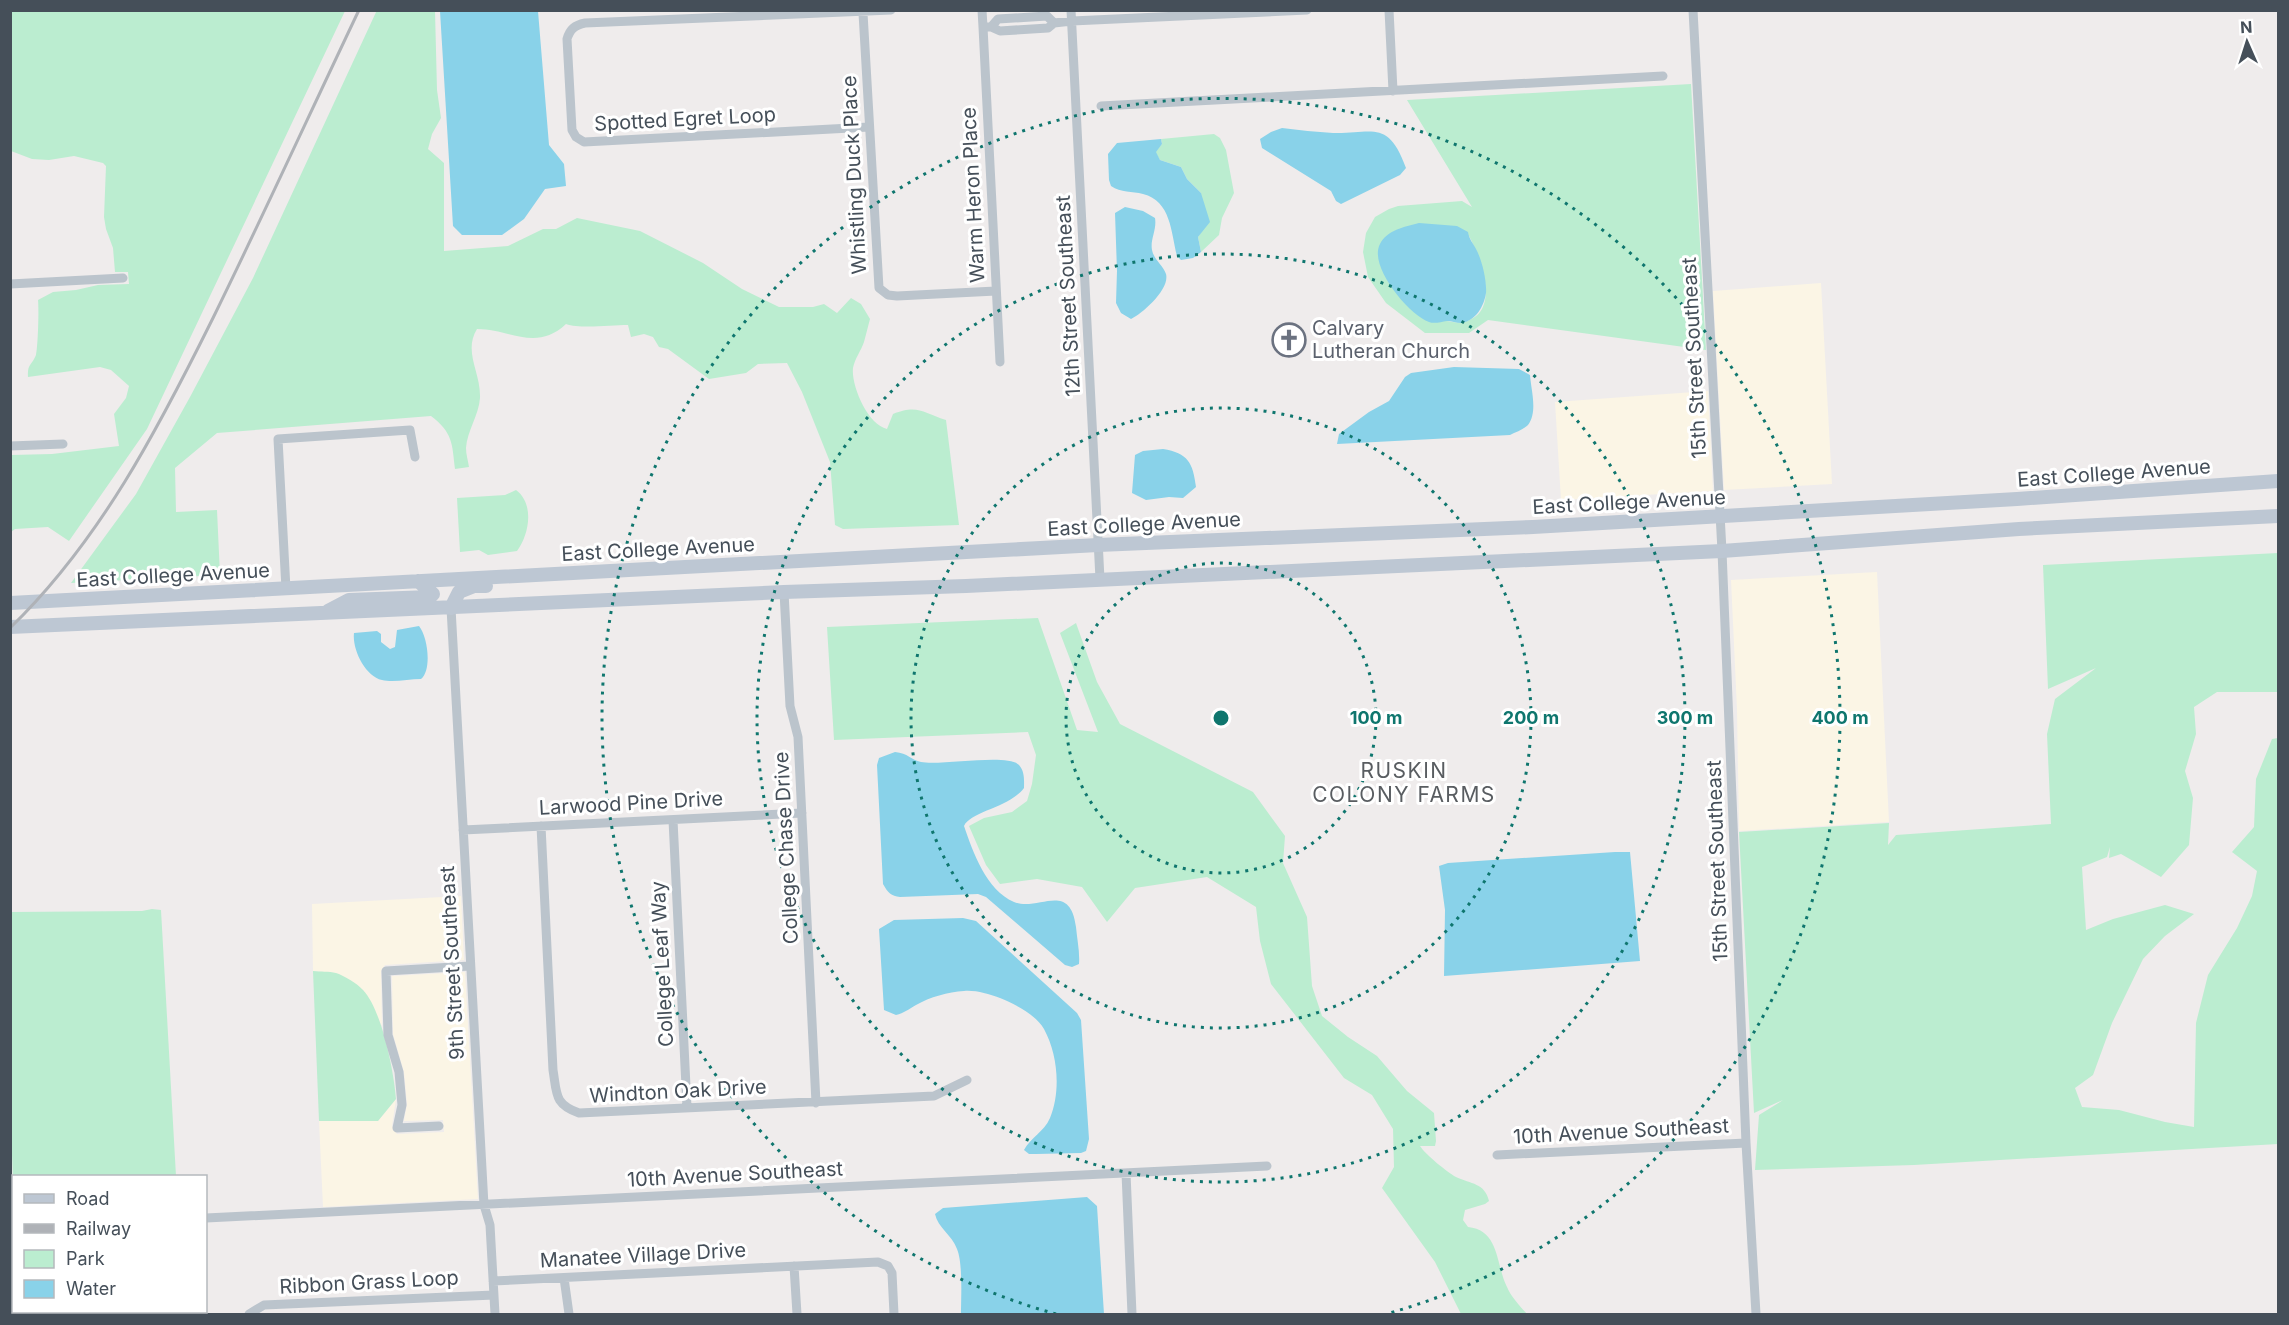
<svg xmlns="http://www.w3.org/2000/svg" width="2289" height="1325" font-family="Inter,sans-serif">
<rect width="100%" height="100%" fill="#efecec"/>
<!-- commercial -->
<path fill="#fbf5e5" d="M1821,283L1832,484L1724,490L1713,291Z
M1708,391L1713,491L1561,500L1555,402Z
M1877,572L1889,822L1739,831L1737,709L1731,580Z
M461,896L464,960L385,965L381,971L382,1026L363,990L335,973L313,971L312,904Z
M465,972L478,1199L323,1207L319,1121H378L396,1099L392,1126L397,1134L444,1132L443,1120L404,1121L407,1104L404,1072L393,1034L392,976Z"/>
<!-- green -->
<path fill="#bbedd0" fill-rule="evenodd" d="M11,10L345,11L147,429L69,541L48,527L15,529L11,532V455L52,454L119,446L114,414L126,398L129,386L111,370L100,367L28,377C27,364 32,365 36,355C38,346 39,310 38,300L53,292L76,290L98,285L129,284L128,272H115L113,248L106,229L104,217L106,166L103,163L74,156L49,160L32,159L11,151Z
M377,10L435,11L437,90L441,118L432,134L428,149L444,163V251L508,246L543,229H556L577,218L640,231L703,263L742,289L779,307H813L824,304L837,313L851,298L861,304L870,319C868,327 866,334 864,342C861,351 855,358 853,368C851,386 868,425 887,429L893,414C918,404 923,413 946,420L959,525L843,529L835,525L830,462L802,392L787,363L758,364L746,373L709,379L668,349L659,347L653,337L644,334L631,337L628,325C611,325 580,329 566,324C536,352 510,329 477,329C463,352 481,372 480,398C479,415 467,431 466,448C466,454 468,461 469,467L455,469C452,443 453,433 431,416L217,433L175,468L176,512L217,510L220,575L71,583L136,494L190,397L253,278Z
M1691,84L1706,350L1488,320L1469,333H1425L1386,303L1368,277L1363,252L1366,233L1375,217L1389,209L1398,206L1462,201L1472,207L1407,100ZM1469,236C1481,258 1503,315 1462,322C1458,323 1451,322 1447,321Z
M1214,134L1220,138L1226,150L1234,193L1222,218L1219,235L1201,252L1198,237L1202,231L1201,193L1187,179L1181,167L1160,160L1155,152L1162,144L1161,139Z
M516,490C535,504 529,535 517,551L488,555L479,550L460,552L457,498L505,495Z
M2278,553V692H2217L2194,707L2196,734L2185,771L2193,798L2189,845L2161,877L2121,854L2109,858L2110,847L2107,857L2082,867L2086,930L2113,919L2165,905L2194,914L2165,936L2143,959L2112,1023L2093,1075L2075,1088L2082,1107L2119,1110L2165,1122L2194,1127L2196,1023L2208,975L2237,928L2252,896L2257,871L2232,852L2254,827L2256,779L2272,739L2278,738V1144L1914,1165L1755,1170L1759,1115L1783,1100L1754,1113L1739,832L1889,823L1888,845L1896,835L2051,824L2047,734L2055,699L2096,668L2048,689L2043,565Z
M1038,618L1077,730L1098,732L1060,633L1076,623L1097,682L1120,724L1253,792L1285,836L1283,863L1307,917L1312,986L1322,1016L1348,1037L1377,1056L1407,1091L1434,1113L1436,1141L1435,1146H1420C1425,1154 1447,1172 1456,1177C1471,1184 1485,1183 1489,1201L1485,1204L1465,1210L1463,1220L1468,1227C1500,1230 1496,1266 1507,1287C1511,1297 1520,1306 1527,1314H1461L1435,1262L1382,1188L1394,1167L1393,1129L1372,1095L1344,1078L1271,984L1260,941L1256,907L1207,877L1135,888L1107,922L1082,887L1037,879L1000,884L986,865L969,826L984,818L1012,812L1027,801L1032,784L1036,755L1028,732L834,740L827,627Z
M152,909L161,910L176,1176H14L13,1182L10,1101L11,912L142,911Z
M313,971C320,972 329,971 336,973C343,975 358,984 363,990C382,1010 394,1072 396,1099L378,1121H319Z
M13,1310L184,1312V1314H13Z"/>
<!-- water -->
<path fill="#89d2e9" d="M440,11H538L549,145L564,164L566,186L545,189L524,219L502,235H462L453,226Z
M1282,128C1299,130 1316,132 1333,133C1373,134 1388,119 1406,168L1400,175L1341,204L1336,201L1331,191L1262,148L1260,139L1271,132Z
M1161,139L1162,144L1156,152L1160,160L1181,167L1187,179L1201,193L1210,222L1198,237L1201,252L1193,258L1181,260L1177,256C1171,232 1171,201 1143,194C1132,191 1121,193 1111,186L1109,180L1108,154L1117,143Z
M1125,207L1143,211L1155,218C1157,230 1150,239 1152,250C1154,260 1163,265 1166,274C1170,289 1143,313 1131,319L1121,313L1116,303L1117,271L1115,213Z
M1419,223L1457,226L1468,232C1469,239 1473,243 1476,249C1482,260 1487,281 1486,293C1484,306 1476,321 1461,323C1457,323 1451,321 1447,321C1441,322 1434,324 1429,322C1409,315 1368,266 1380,244C1387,230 1404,227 1419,223Z
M1454,367L1519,369L1530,375C1531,390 1538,412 1528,425C1524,429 1516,432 1510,435L1337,444L1339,434L1369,412L1389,401L1405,377L1411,373Z
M1163,449C1188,453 1193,463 1196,487L1183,498L1169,497L1146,500L1132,493L1135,455L1143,451Z
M419,626C428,637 432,670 421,679C409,679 393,683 382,680C365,676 352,649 354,633L377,631L381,634V642L390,649L395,647L397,630Z
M895,752C908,753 911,760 921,762C940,766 1008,753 1019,765C1025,772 1024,780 1024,788C1009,808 971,811 964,826C973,852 986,890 1014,902C1038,912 1070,880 1076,927C1077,939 1080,952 1079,964L1072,967L1065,965L986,897L978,894L900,897C891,896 888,893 883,884L877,765L879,758Z
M1615,852H1630L1640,961L1444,976L1445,910L1439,866L1448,863Z
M963,918L976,921L1077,1013L1081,1020L1089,1139L1086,1151L1081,1153L1036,1154H1029L1024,1150C1030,1138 1044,1132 1050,1118C1061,1091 1058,1055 1044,1029C1036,1015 1015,1004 1000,998C988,994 976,990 964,991C948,992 930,997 916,1005C909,1009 904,1013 896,1015L884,1010L879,929L894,920Z
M1087,1197L1097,1206L1104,1314H961C961,1298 963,1263 957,1249C952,1235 938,1228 935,1214L943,1208Z"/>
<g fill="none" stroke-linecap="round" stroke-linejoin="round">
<!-- street -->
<path stroke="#bbc4cc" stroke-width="9" d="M982,10L983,27H989
M1071,10L1100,579
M1389,10L1393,91
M1693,10L1722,551L1746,1143L1756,1314
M863,13L879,288L888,295L897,296L996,291
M1054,23L1047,16L998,19L991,27L1000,31L1048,28L1054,23L1072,21L1307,10
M983,27L1000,362
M1101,106L1663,76
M869,127L584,142L576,137L572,130L567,39C570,29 575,25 585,23L891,10
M10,284L123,278
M10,446L63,444
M286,589L278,439L410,430L415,457
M784,592L790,706L798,737L816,1103
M451,608L484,1205L490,1225L495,1314
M673,820L687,1107
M541,826L553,1070C557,1094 554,1104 579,1113L934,1096L967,1080
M463,830L802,813
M439,1126L397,1128L402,1105L399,1072L388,1035L386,971L470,966
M1497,1155L1746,1143
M1126,1173L1132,1314
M206,1218L1267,1166
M10,1227H14
M794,1266L797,1314
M564,1278L569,1314
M493,1281L878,1262L888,1266L892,1273L894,1314
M249,1314L264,1305L494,1295"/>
<!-- secondary -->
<path stroke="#bdc7d3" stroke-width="14" d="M10,603L1098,545L1533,527L2017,499L2278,481
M451,608L459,592L474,586H486
M328,611L349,600L430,597L433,594L418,581
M10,627L784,592L966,586L1722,551L2019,529L2278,516"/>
<!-- rail -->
<path stroke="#afb2b7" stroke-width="3" d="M10,628C100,541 158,429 213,318C263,216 310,113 359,10"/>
</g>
<!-- distance rings -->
<g fill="none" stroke="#0f766e" stroke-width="3" stroke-dasharray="3 6">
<circle cx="1221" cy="718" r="155"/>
<circle cx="1221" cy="718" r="310"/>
<circle cx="1221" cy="718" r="464"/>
<path d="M1056 1314A619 619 0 1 1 1386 1314"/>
</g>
<!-- icons -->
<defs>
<symbol id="church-ring" viewBox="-11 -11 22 22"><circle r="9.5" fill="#fff" stroke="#6b7280" stroke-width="1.5"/><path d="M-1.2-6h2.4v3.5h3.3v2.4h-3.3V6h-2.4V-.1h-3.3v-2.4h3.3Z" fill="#6b7280"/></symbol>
</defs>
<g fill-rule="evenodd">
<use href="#church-ring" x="1270" y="321" width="38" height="38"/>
</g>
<g text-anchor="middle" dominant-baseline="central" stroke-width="6" stroke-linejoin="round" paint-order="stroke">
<!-- street labels -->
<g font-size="20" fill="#454f59" stroke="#fff">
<text transform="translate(685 119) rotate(-3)">Spotted Egret Loop</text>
<text transform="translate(854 175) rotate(-93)">Whistling Duck Place</text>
<text transform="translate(973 195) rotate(-93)">Warm Heron Place</text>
<text transform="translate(1068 296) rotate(-93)">12th Street Southeast</text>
<text transform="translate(1694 358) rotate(-93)">15th Street Southeast</text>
<text transform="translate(2114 473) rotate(-4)">East College Avenue</text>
<text transform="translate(1629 502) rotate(-3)">East College Avenue</text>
<text transform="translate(1144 524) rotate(-3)">East College Avenue</text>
<text transform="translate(658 549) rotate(-3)">East College Avenue</text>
<text transform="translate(173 575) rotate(-3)">East College Avenue</text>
<text transform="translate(631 803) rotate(-3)">Larwood Pine Drive</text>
<text transform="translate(786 848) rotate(-93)">College Chase Drive</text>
<text transform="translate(1717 861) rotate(-92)">15th Street Southeast</text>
<text transform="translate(452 963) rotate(-93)">9th Street Southeast</text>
<text transform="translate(662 964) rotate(-93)">College Leaf Way</text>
<text transform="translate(678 1091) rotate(-3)">Windton Oak Drive</text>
<text transform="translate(1621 1131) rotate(-3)">10th Avenue Southeast</text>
<text transform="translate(735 1174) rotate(-3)">10th Avenue Southeast</text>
<text transform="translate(643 1255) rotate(-3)">Manatee Village Drive</text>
<text transform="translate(369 1282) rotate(-3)">Ribbon Grass Loop</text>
</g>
<!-- worship labels -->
<g font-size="20" fill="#5b616d" stroke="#fff" text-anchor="start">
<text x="1312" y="328">Calvary<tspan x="1312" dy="23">Lutheran Church</tspan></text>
</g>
<!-- neighbourhood labels -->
<g font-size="21" letter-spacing="1.5" fill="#595d61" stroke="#fff">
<text x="1404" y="770">RUSKIN<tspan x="1404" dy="24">COLONY FARMS</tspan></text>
</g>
</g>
<circle cx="1221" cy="718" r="9" fill="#0f766e" stroke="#fff" stroke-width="3"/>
<g font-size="18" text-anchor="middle" font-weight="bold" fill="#0f766e" stroke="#fff" stroke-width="6" stroke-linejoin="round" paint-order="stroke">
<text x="1376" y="724">100 m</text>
<text x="1531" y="724">200 m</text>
<text x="1685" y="724">300 m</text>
<text x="1840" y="724">400 m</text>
</g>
<!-- border -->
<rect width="2289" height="1325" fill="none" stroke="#454f59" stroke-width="24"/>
<!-- legend -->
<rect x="12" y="1175" width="195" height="138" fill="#ffffff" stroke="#b5b9bd" stroke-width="1.5"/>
<rect x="24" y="1194" width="30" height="9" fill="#bdc7d3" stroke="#b5b9bd" stroke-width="1.5"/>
<text x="66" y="1205" font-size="18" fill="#454f59">Road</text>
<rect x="24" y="1224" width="30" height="9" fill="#afb2b7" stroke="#b5b9bd" stroke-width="1.5"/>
<text x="66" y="1235" font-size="18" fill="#454f59">Railway</text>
<rect x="24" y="1250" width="30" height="18" fill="#bbedd0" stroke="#b5b9bd" stroke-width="1.5"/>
<text x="66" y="1265" font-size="18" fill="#454f59">Park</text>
<rect x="24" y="1280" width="30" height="18" fill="#89d2e9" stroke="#b5b9bd" stroke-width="1.5"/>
<text x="66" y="1295" font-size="18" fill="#454f59">Water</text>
<!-- north arrow -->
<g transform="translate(2247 42) rotate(357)" stroke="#ffffff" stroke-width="4.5" paint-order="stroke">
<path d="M0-4.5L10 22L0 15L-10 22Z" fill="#454f59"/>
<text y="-9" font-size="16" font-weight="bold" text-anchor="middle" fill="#454f59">N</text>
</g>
</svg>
